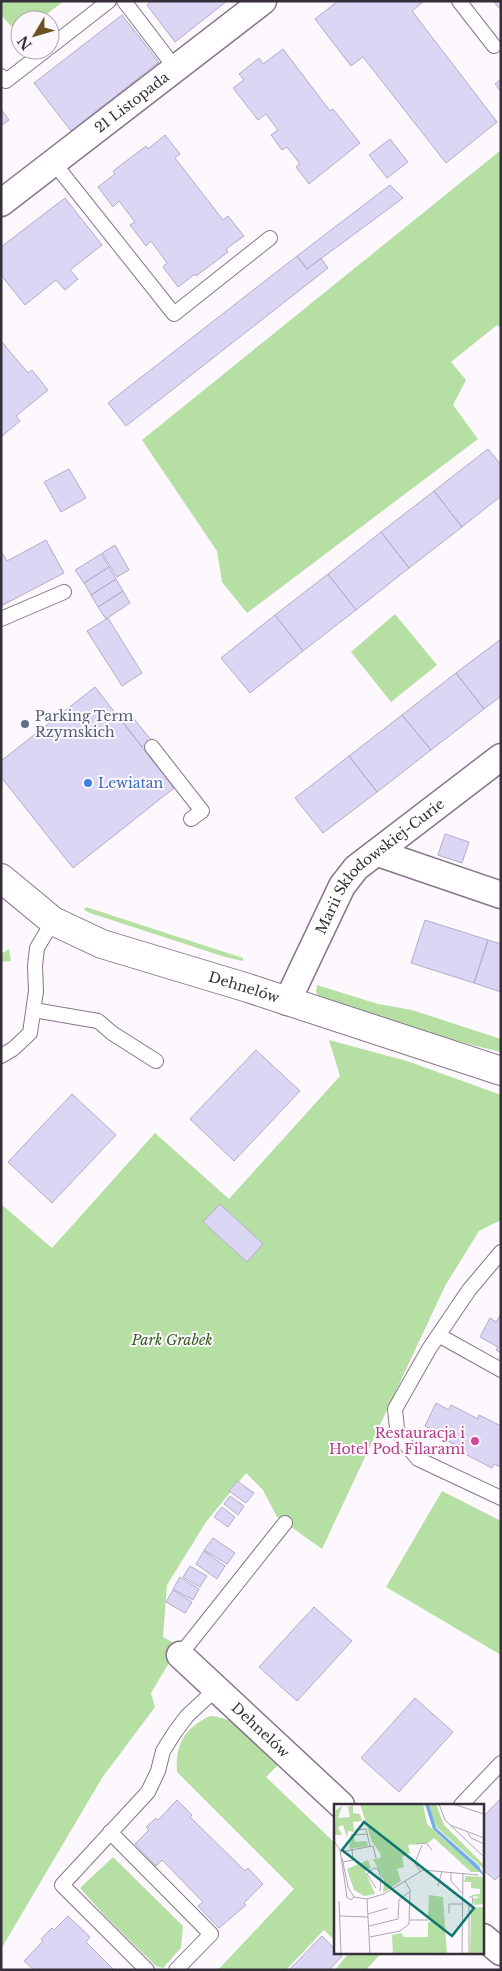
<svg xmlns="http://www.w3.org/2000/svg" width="502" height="1971" font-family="'Libre Baskerville',serif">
<rect width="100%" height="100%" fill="#fcf8fd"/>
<!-- green -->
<path fill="#b6dfa3" d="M1,1H64L39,20H20L19,35L1,15Z
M501,150V328L497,325L451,362L466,380L453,405L478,439L247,613L222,582L217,551L142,440Z
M395,614L437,665L391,702L351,652Z
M86,907L243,958V961L225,957L90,913L84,910Z
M9,949L11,961L1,962V954Z
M317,985L378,1004L412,1010L501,1039V1052L440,1037L319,998L316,992Z
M329,1040L407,1061L501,1095V1220L479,1231L445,1286L322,1549L277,1517L263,1490L246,1473L206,1522L167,1585L163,1637L179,1646L151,1693L155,1707L102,1778L1,1949V1204L52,1248L155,1133L229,1199L340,1076Z
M442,1491L501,1521V1655L386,1587Z
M210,1716C240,1718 260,1742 281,1762L266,1777L336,1844V1942L324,1930L286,1970H218L294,1889L177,1772C175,1744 185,1728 210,1716Z
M113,1857L183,1926L181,1948L163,1968L156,1966L106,1917L80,1888Z
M346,1952H382L366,1970H335L348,1954Z"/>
<!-- building -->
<path fill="#dad6f4" stroke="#b1adca" d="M151,1H227L175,42L147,5Z
M338,1H424L412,11L497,122L446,163L363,57L351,66L315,19Z
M493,1H501V10Z
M122,15L159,62L71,131L34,83Z
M283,49L330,111L333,109L360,143L309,184L296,167L300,164L287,147L282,150L271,135L278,130L266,114L258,120L233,88L244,80L239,74L259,58L263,64Z
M501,79V92L495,84Z
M1,109L9,120L1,126Z
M165,135L180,154L175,158L223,220L228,216L244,236L226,249L228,252L196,276L195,274L178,287L163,267L167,263L151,241L146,246L130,225L135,222L119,201L113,207L98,187L115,174L113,171L146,146L148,149Z
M390,139L408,162L387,178L369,155Z
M390,185L403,198L307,269L297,256Z
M65,198L102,245L70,270L78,279L65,290L56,280L25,305L1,275V247Z
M297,256L307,269L321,258L328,268L126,426L108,403Z
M1,341L28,373L32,370L48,390L16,416L20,421L1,437Z
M488,449L501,465V496L462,527L434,491Z
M69,469L86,498L61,512L44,482Z
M434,491L462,527L409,568L381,532Z
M381,532L409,568L356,610L328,574Z
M46,540L64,573L1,606V551L7,561Z
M115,545L129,570L117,577L102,553Z
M101,554L109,567L84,583L75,570Z
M109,567L116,579L91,595L84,583Z
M328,574L356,610L303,651L275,615Z
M116,579L123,591L98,607L91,595Z
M123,591L130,603L106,619L98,607Z
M275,615L303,651L250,693L221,658Z
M108,618L142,673L122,686L87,631Z
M501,639V696L484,709L456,673Z
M456,673L484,709L431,750L402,715Z
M95,687L174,788L73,868L1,777V761Z
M131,715L151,740L142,747L123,722Z
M402,715L431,750L377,792L349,756Z
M349,756L377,792L323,833L295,798Z
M445,834L469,842L462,863L438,855Z
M425,920L488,940L474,983L411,963Z
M488,940L501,944V992L474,983Z
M256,1050L300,1091L234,1161L190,1119Z
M72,1094L116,1135L52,1203L8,1162Z
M220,1204L263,1244L247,1262L203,1222Z
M501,1314V1353L496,1350L498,1347L480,1337L490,1318L496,1322Z
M436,1403L449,1410L451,1405L478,1419L479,1415L501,1426V1467L494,1464L492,1468L461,1452L462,1448L436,1435L437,1432L425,1426Z
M237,1481L254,1493L246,1503L229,1491Z
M230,1496L244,1506L238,1515L224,1504Z
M222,1507L235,1517L228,1527L214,1517Z
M213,1538L235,1553L227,1564L204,1550Z
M204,1551L225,1566L217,1579L196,1564Z
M190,1566L207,1576L200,1587L183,1577Z
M180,1577L199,1589L193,1600L173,1589Z
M173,1590L192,1602L185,1613L166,1602Z
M314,1607L352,1641L297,1701L259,1667Z
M415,1698L453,1732L399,1792L361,1758Z
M501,1798V1874L495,1880L483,1870V1817Z
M177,1800L192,1815L190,1817L245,1871L248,1868L263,1884L244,1903L246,1905L219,1928L198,1906L203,1902L162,1860L156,1866L135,1844L149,1830L146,1827L156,1818L158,1820Z
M68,1916L90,1937L86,1942L114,1970H34L24,1961L43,1941L41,1939L52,1928L54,1930Z
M322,1936L336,1950V1952L342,1956L329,1970H289Z"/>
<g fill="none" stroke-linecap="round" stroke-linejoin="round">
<defs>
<path id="lane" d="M124,1L176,69
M459,1L494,46
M50,47L109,1
M1,76L6,81L46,50
M54,163L174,314L270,238
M1,619L64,592
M152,747L202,811L191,819
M34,1010L98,1021L112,1033L156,1061
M1,1056L13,1049L30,1033L36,991L35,966L37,948L53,921
M501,1252L469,1290L429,1349L395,1409L397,1429L404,1442L418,1459L501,1498
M440,1336L501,1370
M180,1655L285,1523
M461,1805L501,1763
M110,1832L211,1934L176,1970
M147,1970L62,1885L148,1792L158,1771L163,1751L175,1732L187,1716L216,1689"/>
<g id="street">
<path id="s1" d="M1,203L263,1"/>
<path d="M378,853L501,895"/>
<path id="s2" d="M287,1002L342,886L356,868L501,757"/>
<path id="s3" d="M180,1655L341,1805"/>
<path d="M483,1937L501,1952"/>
</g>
<g id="secondary">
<path id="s4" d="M1,878L53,921L102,944L248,988L501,1071"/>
</g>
</defs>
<!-- lane casing -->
<use href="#lane" stroke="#88758c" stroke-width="16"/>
<!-- street casing -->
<use href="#street" stroke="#88758c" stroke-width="29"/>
<!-- secondary casing -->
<use href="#secondary" stroke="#88758c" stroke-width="30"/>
<!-- lane -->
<use href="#lane" stroke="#fff" stroke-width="14"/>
<!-- street -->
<use href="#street" stroke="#fff" stroke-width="26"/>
<!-- secondary -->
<use href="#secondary" stroke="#fff" stroke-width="28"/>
</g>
<!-- markers -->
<circle fill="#5c6f8a" stroke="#fcf8fd" stroke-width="2" cx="25" cy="724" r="5"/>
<circle fill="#3f7fe0" stroke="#fcf8fd" stroke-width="2" cx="88" cy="783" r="5"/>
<circle fill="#d1479c" stroke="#fcf8fd" stroke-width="2" cx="475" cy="1441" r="5"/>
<g text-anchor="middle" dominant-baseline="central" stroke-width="4" stroke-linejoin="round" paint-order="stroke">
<!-- street labels -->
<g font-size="14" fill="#362e38" stroke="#fcf8fd">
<text stroke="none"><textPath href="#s1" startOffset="165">21 Listopada</textPath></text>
<text stroke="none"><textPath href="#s2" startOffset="168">Marii Skłodowskiej-Curie</textPath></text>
<text stroke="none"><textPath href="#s4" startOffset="270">Dehnelów</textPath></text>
<text stroke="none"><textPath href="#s3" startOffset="110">Dehnelów</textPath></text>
</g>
<!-- service labels -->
<g font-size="14" fill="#4e5e75" stroke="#fcf8fd" text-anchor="start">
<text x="35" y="716">Parking Term<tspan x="35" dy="16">Rzymskich</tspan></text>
</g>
<!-- shop labels -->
<g font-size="14" fill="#366cbe" stroke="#fcf8fd" text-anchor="start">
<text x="98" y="783">Lewiatan</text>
</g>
<!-- park labels -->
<g font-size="14" font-style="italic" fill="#325c18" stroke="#fcf8fd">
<text x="172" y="1340">Park Grabek</text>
</g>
<!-- hotel labels -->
<g font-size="14" fill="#b23c85" stroke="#fcf8fd" text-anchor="end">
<text x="465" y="1433">Restauracja i<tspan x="465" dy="16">Hotel Pod Filarami</tspan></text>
</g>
</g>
<!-- overview -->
<g transform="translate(334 1804)">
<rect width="150" height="150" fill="#fcf8fd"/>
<path d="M26,0H89L93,20L146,68H137L100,34L94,39L74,41L76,49L68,53L70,63L63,65L67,77L49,89L50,77L39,55L47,54L46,49L38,38ZM95,0H102L110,21L150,61V65L101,22ZM19,1V9L26,10L28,17L19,18L20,28L14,27L13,34L9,21L4,23L8,31H1L2,6L8,2L4,14L16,13L14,3L10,4ZM17,30H20L21,38L33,37L34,42L15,45ZM34,56L37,64L31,67L41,90L30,92L20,86L13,65ZM132,72L150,73V100L140,101L139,95L147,93L138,92V91L146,90V85L137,84V78H130ZM95,91L109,93L113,150H59L58,131L67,129L70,133H94V118L100,117L94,112ZM150,103V150H136L137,104Z" fill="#b6dfa3"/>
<path d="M91,0H95L102,24L145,62L150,72L99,25Z" fill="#75ade9"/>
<path fill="none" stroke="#ada7ae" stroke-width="1" d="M105,0L111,16L150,53M119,0L150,10M0,12V31M116,21L150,34M134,29L137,34L150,40M33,30L22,31V26L32,25L36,42M0,37L6,46L13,93L17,96L20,93M82,40L92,39L98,46M6,48L39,42L42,54M8,54L14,83L20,93M9,58L19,56L18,45M86,67L81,59L88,41M117,68V77L128,89M104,82L108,67M42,84L33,70L40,64L44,65L47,74L46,87M20,93L33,95L50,90L89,66L144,71M33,95L36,150M5,97L7,150M115,109V100H128M34,110L54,104M6,112L34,113M76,116H94M35,122L64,115L65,96L75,88M36,133L66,127L75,120L76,86L71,77M128,150L129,69M135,150V101H138L139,93H135"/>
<path fill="#0f766e" fill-opacity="0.15" stroke="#0f766e" stroke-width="2.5" d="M30,18L140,104L118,132L8,46Z"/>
<rect width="150" height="150" fill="none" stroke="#362e38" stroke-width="2.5"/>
</g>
<!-- border -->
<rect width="502" height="1971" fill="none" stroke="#362e38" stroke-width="5"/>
<!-- north arrow -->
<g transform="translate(35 35) rotate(232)"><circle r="24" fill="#fcf8fd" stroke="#ada7ae"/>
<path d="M0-4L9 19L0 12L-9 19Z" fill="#6a5323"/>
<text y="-8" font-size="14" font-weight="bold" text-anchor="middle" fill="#362e38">N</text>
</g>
</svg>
